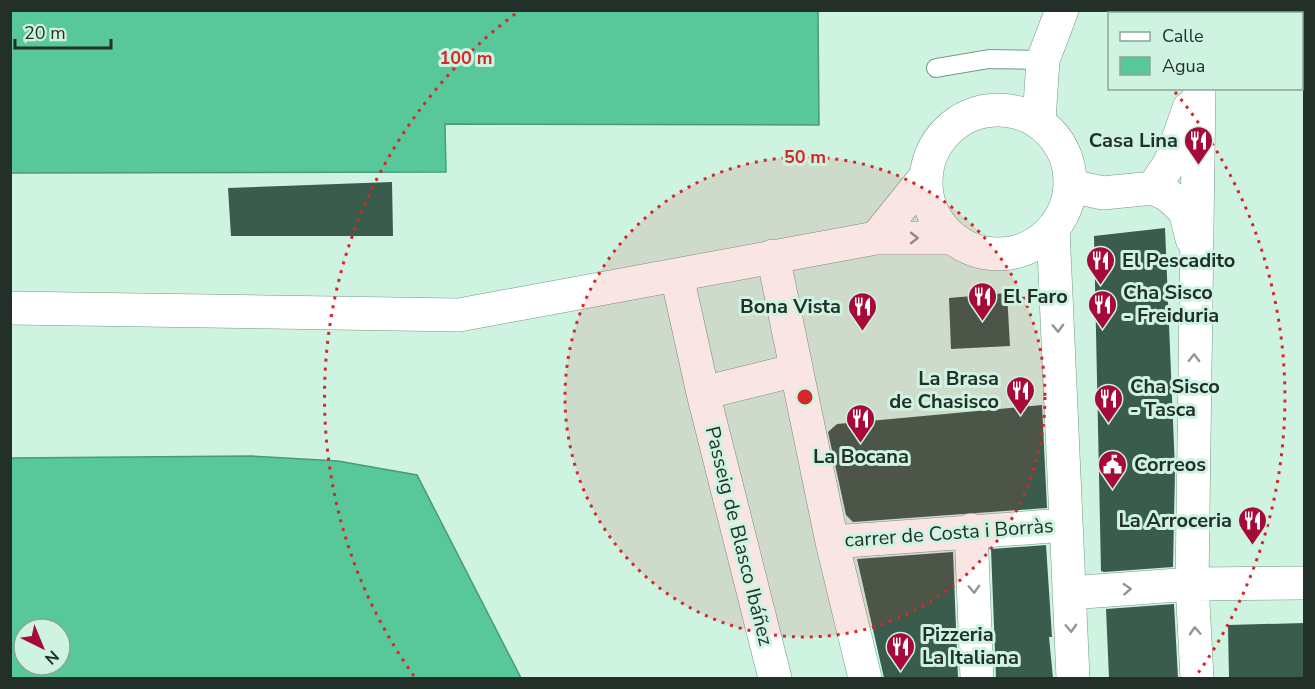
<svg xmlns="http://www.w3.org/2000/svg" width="1315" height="689" font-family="'Nunito Sans',sans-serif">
<rect width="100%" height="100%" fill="#cef4e1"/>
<!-- water -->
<path fill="#58c79a" stroke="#489a78" stroke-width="1.5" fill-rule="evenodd" d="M11,10L818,11L819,125L445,124L446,172L11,173Z
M251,456L338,461L417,475L521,678H11V458ZM24,629H60V665H24Z"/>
<!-- building -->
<path fill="#3a5c4c" d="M392,182L393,236H231L228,188Z
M1165,228L1175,470L1173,567L1104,572L1101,571L1094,236Z
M1007,293L1010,346L951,349L949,298Z
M1042,405L1047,508L853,522L846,515L828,432L837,424Z
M1046,545L1052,637H1049L1053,678H996L991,549Z
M953,552L958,678H884L857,559Z
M1174,604L1178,678H1109L1106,609Z
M1305,623V678H1229L1228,625Z"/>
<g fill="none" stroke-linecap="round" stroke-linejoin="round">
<defs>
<path id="lane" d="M936,68L989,59L1043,60"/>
<path id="street" d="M1209,14V10
M926 182a72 72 0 1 1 144 0a72 72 0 1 1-144 0Z
M1039,121L1043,60L1062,10
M1070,186L1103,193L1153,188L1168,195L1185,211L1192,239
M1153,188L1170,163L1189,108
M1053,228L1073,678
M876,238L926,176
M773,256L832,542L865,678
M677,276L703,393L775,678
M10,308L459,315L876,238H952
M703,393L796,370
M971,530L977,678
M832,542L1066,525
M1069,593L1192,584L1304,583
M1197,678L1192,584L1199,88"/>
</defs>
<!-- lane casing -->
<use href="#lane" stroke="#749886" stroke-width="20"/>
<!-- street casing -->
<use href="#street" stroke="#749886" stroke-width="34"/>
<!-- lane -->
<use href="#lane" stroke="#fff" stroke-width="18"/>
<!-- street -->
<use href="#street" stroke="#fff" stroke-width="33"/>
</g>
<!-- one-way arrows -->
<defs><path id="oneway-chevron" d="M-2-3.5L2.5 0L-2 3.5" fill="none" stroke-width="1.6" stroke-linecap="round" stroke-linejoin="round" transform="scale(1.5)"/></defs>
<g stroke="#909894">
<use href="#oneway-chevron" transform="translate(914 238)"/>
<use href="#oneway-chevron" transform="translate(1058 328) rotate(88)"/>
<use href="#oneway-chevron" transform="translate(1194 358) rotate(-89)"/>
<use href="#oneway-chevron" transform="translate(974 589) rotate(88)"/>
<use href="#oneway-chevron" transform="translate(1127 589) rotate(-4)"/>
<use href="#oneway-chevron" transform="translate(1071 628) rotate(87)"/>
<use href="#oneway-chevron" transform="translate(1195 631) rotate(-93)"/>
</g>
<!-- distance rings -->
<circle cx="805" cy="397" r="240" fill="#d62828" fill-opacity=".12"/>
<g fill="none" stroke="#d62828" stroke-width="3" stroke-dasharray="3 6">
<circle cx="805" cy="397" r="240"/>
<path d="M414 676A480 480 0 0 1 519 11M1175 92A480 480 0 0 1 1196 676"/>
</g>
<!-- icons -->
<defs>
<symbol id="restaurant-pin" viewBox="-11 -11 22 30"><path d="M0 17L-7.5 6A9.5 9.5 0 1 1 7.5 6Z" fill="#a50a39" stroke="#cef4e1"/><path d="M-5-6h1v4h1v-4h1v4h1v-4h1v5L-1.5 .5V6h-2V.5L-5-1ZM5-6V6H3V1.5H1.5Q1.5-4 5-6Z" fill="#fff"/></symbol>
<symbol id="civic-pin" viewBox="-11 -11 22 30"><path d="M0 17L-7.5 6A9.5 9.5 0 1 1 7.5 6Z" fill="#a50a39" stroke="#cef4e1"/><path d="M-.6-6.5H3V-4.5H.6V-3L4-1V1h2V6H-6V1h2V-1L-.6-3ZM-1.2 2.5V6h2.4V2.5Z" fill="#fff"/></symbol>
</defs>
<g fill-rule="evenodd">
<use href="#restaurant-pin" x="1182" y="124" width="33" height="45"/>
<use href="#restaurant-pin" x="1084" y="244" width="33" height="45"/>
<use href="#restaurant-pin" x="966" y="280" width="33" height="45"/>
<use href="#restaurant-pin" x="1086" y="288" width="33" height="45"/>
<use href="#restaurant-pin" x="846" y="290" width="33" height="45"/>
<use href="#restaurant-pin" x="1004" y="374" width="33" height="45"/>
<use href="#restaurant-pin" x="1092" y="382" width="33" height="45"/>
<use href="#restaurant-pin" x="844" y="402" width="33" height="45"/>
<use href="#civic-pin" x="1096" y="448" width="33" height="45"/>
<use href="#restaurant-pin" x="1236" y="504" width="33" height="45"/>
<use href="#restaurant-pin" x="884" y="630" width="33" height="45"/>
</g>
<g text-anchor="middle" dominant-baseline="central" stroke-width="6" stroke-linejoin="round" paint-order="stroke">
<!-- poi labels -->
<g font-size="20" font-weight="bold" fill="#223029" stroke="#cef4e1" text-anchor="start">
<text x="1178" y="140" text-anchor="end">Casa Lina</text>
<text x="1122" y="260">El Pescadito</text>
<text x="1123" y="292">Cha Sisco<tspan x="1123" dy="23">- Freiduria</tspan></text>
<text x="1003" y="296">El Faro</text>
<text x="841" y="306" text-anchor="end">Bona Vista</text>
<text x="999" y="378" text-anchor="end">La Brasa<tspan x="999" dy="23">de Chasisco</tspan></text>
<text x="1130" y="386">Cha Sisco<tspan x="1130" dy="23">- Tasca</tspan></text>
<text x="861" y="456" text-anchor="middle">La Bocana</text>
<text x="1134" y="464">Correos</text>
<text x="1232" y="520" text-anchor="end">La Arroceria</text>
<text x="922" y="634">Pizzeria<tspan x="922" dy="23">La Italiana</tspan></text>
</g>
<!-- street labels -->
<g font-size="20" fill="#223029" stroke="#cef4e1">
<text transform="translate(949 533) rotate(-4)">carrer de Costa i Borràs</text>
<text transform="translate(739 536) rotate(76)">Passeig de Blasco Ibáñez</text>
</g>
</g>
<circle cx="805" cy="397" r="9" fill="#d62828" stroke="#cef4e1" stroke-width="3"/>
<g font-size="18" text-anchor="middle" font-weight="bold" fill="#d62828" stroke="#cef4e1" stroke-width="6" stroke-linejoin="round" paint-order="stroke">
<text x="466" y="64">100 m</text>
<text x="805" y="163">50 m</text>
</g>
<!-- border -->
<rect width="1315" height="689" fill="none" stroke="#223029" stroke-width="24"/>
<!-- legend -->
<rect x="1108" y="12" width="195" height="78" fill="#cef4e1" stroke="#89a697" stroke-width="1.5"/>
<rect x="1120" y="32" width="30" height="9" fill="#ffffff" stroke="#89a697" stroke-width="1.5"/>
<text x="1162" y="42" font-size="18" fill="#223029">Calle</text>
<rect x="1120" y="57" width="30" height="18" fill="#58c79a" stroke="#89a697" stroke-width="1.5"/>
<text x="1162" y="72" font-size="18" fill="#223029">Agua</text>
<!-- north arrow -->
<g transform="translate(42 647) rotate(137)"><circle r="28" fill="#cef4e1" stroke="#89a697" stroke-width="1.5"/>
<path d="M0-4.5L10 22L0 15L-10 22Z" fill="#a50a39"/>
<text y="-9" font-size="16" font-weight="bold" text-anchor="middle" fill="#223029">N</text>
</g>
<!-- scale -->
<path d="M15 39v9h96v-9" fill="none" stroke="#223029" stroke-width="3"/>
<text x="24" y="39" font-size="18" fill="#223029" stroke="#cef4e1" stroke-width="4.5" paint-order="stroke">20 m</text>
</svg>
